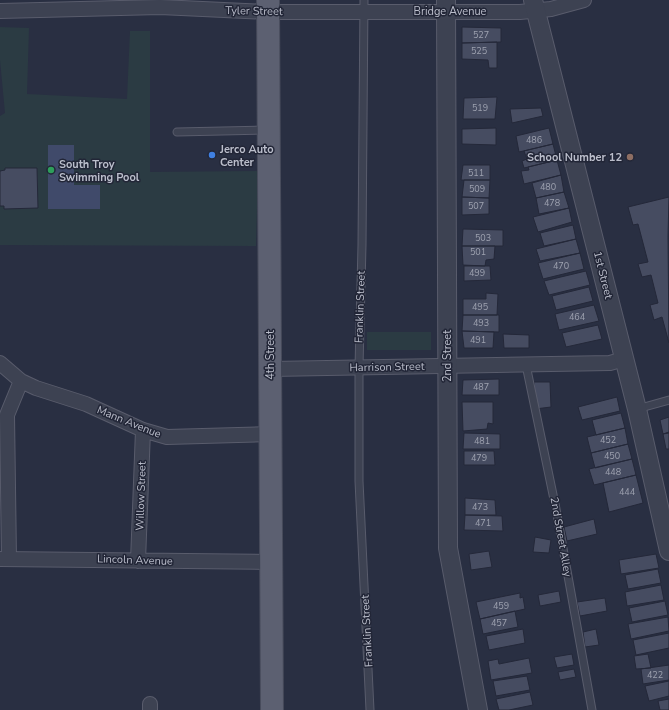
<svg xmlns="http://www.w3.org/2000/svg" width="669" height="710" font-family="'Nunito Sans',sans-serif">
<rect width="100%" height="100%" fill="#292f42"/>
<!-- green -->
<path fill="#2b3b43" d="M0,27L29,28L27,94L127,99L130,31H150V172L258,171L256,246L0,245V116L5,113L0,60Z
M367,332H431V350H367Z"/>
<!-- water -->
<path fill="#404a6a" d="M48,145H74V185H100V209H48Z"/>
<!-- building -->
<path fill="#464c61" stroke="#242839" d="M462,27L501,28V42L462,43Z
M497,42V68H489L488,60L462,59V43Z
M497,97L495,119H463L464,98Z
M541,108L543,116L512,123L510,109Z
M496,128V145L462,144V129Z
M549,128L553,144L519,152L516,136Z
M553,144L557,160L524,168L522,161L527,159L524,151Z
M557,160L561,175L524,184L521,171L529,170L528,167Z
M463,165H490V180H461Z
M5,168H37L38,208L4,209V206H0V171L5,170Z
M561,175L564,192L536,198L532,183Z
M464,180H490L489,198L462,197Z
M564,192L569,208L539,214L536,198Z
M462,197L489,198V214L462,215Z
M669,197L668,236L669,343L662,317L654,320L650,305L658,303L651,275L642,277L638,264L648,262L638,224L633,225L628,207Z
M569,208L572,222L538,232L533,217Z
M573,225L576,239L544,246L540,233Z
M463,229L503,230V246H462Z
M576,239L580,253L540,261L536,249Z
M462,246H495L494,259L486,260L485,266L463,265Z
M580,253L584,269L543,279L538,263Z
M464,266H490L491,280L464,281Z
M586,271L590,285L549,295L544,281Z
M589,287L593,301L556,310L552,296Z
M486,293L498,294L497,315H463V299H486Z
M594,305L599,321L559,330L555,314Z
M463,315H499V332L462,331Z
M598,325L602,339L566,347L562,333Z
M462,331L494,332L493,348H464Z
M503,334L529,335V348H504Z
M499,379V395H462L463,380Z
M534,382H550L551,407L535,409Z
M617,397L620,411L582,420L578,407Z
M462,402H493V424L488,423L487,429L463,431Z
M621,413L625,428L596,435L592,420Z
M669,417V432L663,434L660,420Z
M625,428L628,444L591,453L587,437Z
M464,433L500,434V449H463Z
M669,433V449H666L663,434Z
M628,444L632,459L595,468L591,453Z
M464,451H494L495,465H464Z
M632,459L636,475L594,485L589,469Z
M636,475L643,503L609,512L603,483Z
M465,498L495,500L496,515H465Z
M465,515L502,516L503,531L464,530Z
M594,519L597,534L567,541L564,527Z
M535,537L551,540L549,553L533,552Z
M489,551L492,567L471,570L469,554Z
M656,554L659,568L621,574L619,560Z
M658,569L661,583L628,589L625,575Z
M661,585L664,600L627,606L625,592Z
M559,591L561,602L540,606L538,595Z
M520,593V598L523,597L525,609L480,619L476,602Z
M605,598L607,611L580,616L577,602Z
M665,601L668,615L632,622L629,608Z
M515,611L518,627L483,634L480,619Z
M668,617L669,631L631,639L628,624Z
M523,629L525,643L489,650L486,636Z
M596,629L599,645L585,647L583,632Z
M669,633V648L636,655L633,640Z
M572,654L574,665L557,668L554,657Z
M648,654L651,668L636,669L634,656Z
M529,658L532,673L491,680L488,661L498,659L499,664Z
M669,665V680L643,684L641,669Z
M574,669L576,677L560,680L558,672Z
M527,676L530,690L496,696L493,681Z
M669,681V696L649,701L645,686Z
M530,692L533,705L509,710H499L496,699Z
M669,699V710H660L658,701Z"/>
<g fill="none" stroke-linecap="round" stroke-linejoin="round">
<defs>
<path id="service" d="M364,0L362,245L359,367V481L370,710
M177,132L266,130
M526,365L556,509L592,710
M637,409L669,400"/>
<path id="minor" d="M0,11L160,7L268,12H520L551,9L584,0
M0,363L21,381L36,388L86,404L143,430L167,437L270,434
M271,369L610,363L624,359
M0,559L270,562
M9,559L7,415L21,381
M138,561L143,430
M150,710V704"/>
<path id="tertiary" d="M446,0L448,548L478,710
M533,0L637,409L669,551"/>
<path id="primary" d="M268,0L272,710"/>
</defs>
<!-- service casing -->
<use href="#service" stroke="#595c6c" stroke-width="9"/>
<!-- minor casing -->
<use href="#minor" stroke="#595c6c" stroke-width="16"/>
<!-- tertiary casing -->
<use href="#tertiary" stroke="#595c6c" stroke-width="20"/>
<!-- primary casing -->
<use href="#primary" stroke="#474b5b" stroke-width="24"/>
<!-- service -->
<use href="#service" stroke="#3d4252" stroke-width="7"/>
<!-- minor -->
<use href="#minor" stroke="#3d4252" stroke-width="14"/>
<!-- tertiary -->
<use href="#tertiary" stroke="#3d4252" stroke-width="18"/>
<!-- primary -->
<use href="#primary" stroke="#5c6071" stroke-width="22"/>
</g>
<!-- markers -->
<circle fill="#3f7fe0" stroke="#222637" stroke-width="1.5" cx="212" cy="155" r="4"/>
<circle fill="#8d6e63" stroke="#222637" stroke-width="1.5" cx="630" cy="157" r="4"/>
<circle fill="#2e9e5b" stroke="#222637" stroke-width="1.5" cx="51" cy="170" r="4"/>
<g text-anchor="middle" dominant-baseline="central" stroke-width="3" stroke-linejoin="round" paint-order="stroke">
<!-- number labels -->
<g font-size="9" fill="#9ea2b0">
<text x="481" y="35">527</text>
<text x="479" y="51">525</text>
<text x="480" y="108">519</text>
<text x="534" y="140">486</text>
<text x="476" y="173">511</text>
<text x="548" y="187">480</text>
<text x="477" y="189">509</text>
<text x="552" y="203">478</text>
<text x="476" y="206">507</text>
<text x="483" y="238">503</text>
<text x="478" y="252">501</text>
<text x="561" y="266">470</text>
<text x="477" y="273">499</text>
<text x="480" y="307">495</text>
<text x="577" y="317">464</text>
<text x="481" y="323">493</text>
<text x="478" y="340">491</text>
<text x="481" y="387">487</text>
<text x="608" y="440">452</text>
<text x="482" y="441">481</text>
<text x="612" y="456">450</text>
<text x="479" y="458">479</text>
<text x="613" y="472">448</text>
<text x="627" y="492">444</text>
<text x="480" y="507">473</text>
<text x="483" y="523">471</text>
<text x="501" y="606">459</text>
<text x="499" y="623">457</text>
<text x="655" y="675">422</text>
</g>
<!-- street labels -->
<g font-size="11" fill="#bbbecb" stroke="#222637">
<text transform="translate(254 11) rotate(1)">Tyler Street</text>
<text x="450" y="11">Bridge Avenue</text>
<text transform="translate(603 275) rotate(76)">1st Street</text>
<text transform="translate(360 307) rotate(-88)">Franklin Street</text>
<text transform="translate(270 355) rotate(-90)">4th Street</text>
<text transform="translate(447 356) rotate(-90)">2nd Street</text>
<text transform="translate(387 367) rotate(-1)">Harrison Street</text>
<text transform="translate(129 422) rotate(22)">Mann Avenue</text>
<text transform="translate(141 496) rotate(-88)">Willow Street</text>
<text transform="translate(561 537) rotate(80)">2nd Street Alley</text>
<text transform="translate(135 560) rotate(2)">Lincoln Avenue</text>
<text transform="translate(367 631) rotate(-93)">Franklin Street</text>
</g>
<!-- poi labels -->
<g font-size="11" font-weight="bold" fill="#bbbecb" stroke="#222637" text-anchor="start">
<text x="220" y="149">Jerco Auto<tspan x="220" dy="13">Center</tspan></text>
<text x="622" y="157" text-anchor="end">School Number 12</text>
<text x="59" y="164">South Troy<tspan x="59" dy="13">Swimming Pool</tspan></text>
</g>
</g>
</svg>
